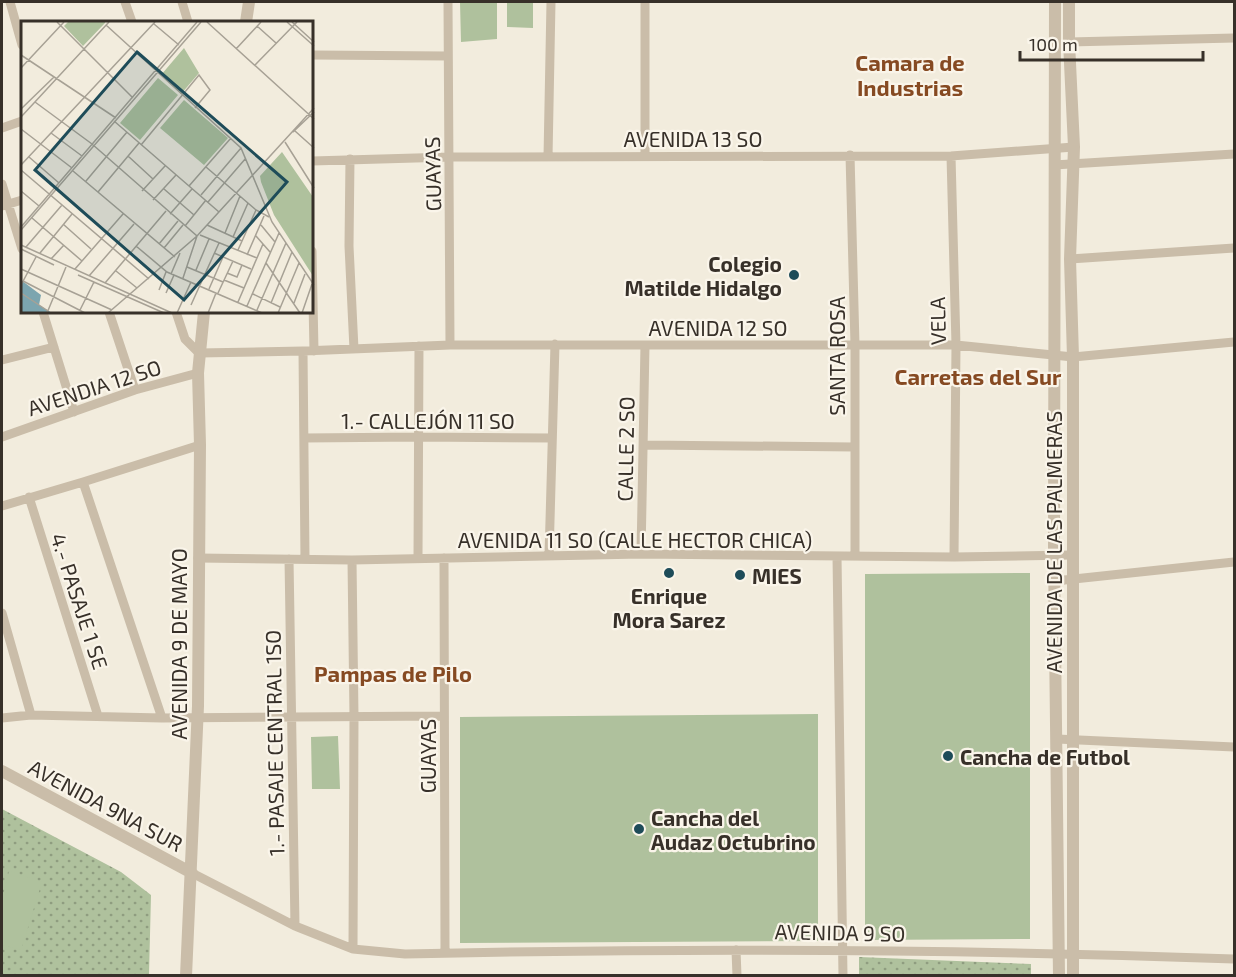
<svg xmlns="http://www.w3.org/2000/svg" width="1236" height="977" font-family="'Exo 2',sans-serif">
<defs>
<pattern id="grass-dots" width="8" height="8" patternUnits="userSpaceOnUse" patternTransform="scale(1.5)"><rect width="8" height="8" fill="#afc19d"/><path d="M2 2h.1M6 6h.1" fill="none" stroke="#8f9d80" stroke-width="1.8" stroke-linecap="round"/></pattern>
</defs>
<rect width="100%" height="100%" fill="#f2ecdd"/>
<!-- grass -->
<path fill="url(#grass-dots)" d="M2,809L121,872L151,895L149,975H2Z
M859,957L1031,964V975H859Z"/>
<!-- pitch -->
<path fill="#afc19d" d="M460,2H497V39L461,42Z
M507,2H533V28L507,27Z
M1030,573V939L865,940V574Z
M818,714V941L460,943V717Z
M338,736L340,789H312L311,737Z
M9,871L42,882L21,950L2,945V899Z"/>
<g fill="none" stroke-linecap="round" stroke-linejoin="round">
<!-- minor -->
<path stroke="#cabda9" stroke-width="9" d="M10,2L22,45
M125,2L132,22
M182,2L188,22
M448,2L450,345
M1069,42L1234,38
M312,55L447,56
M2,128L22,121
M850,155L855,345V556
M645,156V2
M951,156L956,345L954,557
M548,157L551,2
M350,159L349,246L354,349
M312,161L450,157L951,156L1074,147
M1054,165L1234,154
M2,184L22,249
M2,206L22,200
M312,251L314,351
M1070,259L1234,248
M43,312L74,412
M109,312L135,390
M176,312L185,339L199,353L303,351L450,345H956L1073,357L1234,342
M303,351L305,559
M2,360L54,347
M2,437L135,390L198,373
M304,438L419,437L552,438
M644,445L854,447
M83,482L162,718
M29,497L98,716
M2,506L83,482L200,445
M641,554L645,345
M549,556L555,344
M837,556L843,976
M198,558L352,560L641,554L954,557L1072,555
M418,558L419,346
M444,558L445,953
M289,559L295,926
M352,560L354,717L353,949
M1055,581L1234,562
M2,613L31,715
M2,718L31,715L162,718L444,716
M1057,739L1234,747
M192,873L295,926L353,949L405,954C682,948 958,949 1234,959
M736,950L737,976"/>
<!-- tertiary -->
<path stroke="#cabda9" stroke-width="12" d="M1055,2L1054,555L1059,976
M1069,2V42L1074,147L1070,259L1073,357V976
M246,22L249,2
M2,771L192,873
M186,976L198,706L200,445L198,373L204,312"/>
</g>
<!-- markers -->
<g fill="#1e4c59" stroke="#faf5ea" stroke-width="2">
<circle cx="794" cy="275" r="6"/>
<circle cx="669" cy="573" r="6"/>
<circle cx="740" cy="575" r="6"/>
<circle cx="948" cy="756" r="6"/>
<circle cx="639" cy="829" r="6"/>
</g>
<g text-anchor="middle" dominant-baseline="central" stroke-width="4.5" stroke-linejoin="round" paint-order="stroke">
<!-- street labels -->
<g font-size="21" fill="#373029" stroke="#faf5ea">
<text x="693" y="138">AVENIDA 13 SO</text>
<text transform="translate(432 174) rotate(-91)">GUAYAS</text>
<text transform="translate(937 321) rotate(-91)">VELA</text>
<text x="718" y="327">AVENIDA 12 SO</text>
<text transform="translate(836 356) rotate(-90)">SANTA ROSA</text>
<text transform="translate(94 387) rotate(-18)">AVENDIA 12 SO</text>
<text x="428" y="420">1.- CALLEJÓN 11 SO</text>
<text transform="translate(625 449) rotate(-89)">CALLE 2 SO</text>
<text x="635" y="539">AVENIDA 11 SO (CALLE HECTOR CHICA)</text>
<text transform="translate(1053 542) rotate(-90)">AVENIDA DE LAS PALMERAS</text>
<text transform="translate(80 601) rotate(72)">4.- PASAJE 1 SE</text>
<text transform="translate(178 644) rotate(-90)">AVENIDA 9 DE MAYO</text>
<text transform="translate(274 743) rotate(-91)">1.- PASAJE CENTRAL 1SO</text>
<text transform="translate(427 756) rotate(-90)">GUAYAS</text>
<text transform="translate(106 805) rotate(28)">AVENIDA 9NA SUR</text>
<text transform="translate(840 932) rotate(1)">AVENIDA 9 SO</text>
</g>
<!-- poi labels -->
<g font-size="21" font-weight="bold" fill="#373029" stroke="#faf5ea" text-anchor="start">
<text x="782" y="263" text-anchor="end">Colegio<tspan x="782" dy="24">Matilde Hidalgo</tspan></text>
<text x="752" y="575">MIES</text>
<text x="669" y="595" text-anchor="middle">Enrique<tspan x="669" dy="24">Mora Sarez</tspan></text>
<text x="960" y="756">Cancha de Futbol</text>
<text x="651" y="817">Cancha del<tspan x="651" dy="24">Audaz Octubrino</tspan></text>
</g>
<!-- neighbourhood labels -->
<g font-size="22" font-weight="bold" fill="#864a22" stroke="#faf5ea">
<text x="910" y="62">Camara de<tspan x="910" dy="25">Industrias</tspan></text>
<text x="978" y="376">Carretas del Sur</text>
<text x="393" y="673">Pampas de Pilo</text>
</g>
</g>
<!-- overview -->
<g transform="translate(21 21)">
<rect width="292" height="292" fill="#f2ecdd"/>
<path d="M163,27L178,52L160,73L140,54ZM261,131L292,176V255L253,194L240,161L239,155Z" fill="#afc19d"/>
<path d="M47,1H84V2L62,25L43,5ZM137,57L157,74L119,119L99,102ZM163,79L207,117L183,144L139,107Z" fill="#afc19d"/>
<path d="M0,259L20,274L18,284L31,292H0Z" fill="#7ca5af"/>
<path fill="none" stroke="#a7a195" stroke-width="1.5" d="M36,1L112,77M186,1L293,98M266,1L293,25M271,1L293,21M133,3L158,24M85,4L220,127L251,201L293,264M236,5L255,22M215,28L240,1M0,34L95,97M234,44L276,1M0,47L43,1M14,81L71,123L176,215L162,257M0,88L33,56M0,96L88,1M93,100L198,191M0,108L51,147M274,110L293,127M272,111L293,91M30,112L61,135M264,121L293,167M120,124L178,54L189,69L174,87M107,135L132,158M8,136L38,162M0,144L134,1M185,146L235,189L248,196M0,149L128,258M52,150L154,236M65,160L106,111M168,165L210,117M143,168L173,194M0,170L18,185M121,170L144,145M77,171L118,122M180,174L220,127M132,179L155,154M187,181L225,137M149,193L171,168M11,197L61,240M42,203L70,228M186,204L221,220M240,204L254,221M164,205L185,179M0,206L176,1M0,209L180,1M204,212L219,175M179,214L236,237M235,215L249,231M212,216L227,182M138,223L157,200M0,224L151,292M115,225L146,251L241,292M5,226L41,184M143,227L162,204M0,228L33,244M217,229L235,189M19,232L51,193M193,232L230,248M226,234L243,195M30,238L43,224M245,242L279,292M166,246L202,261M0,248L91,289M54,248L102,193M175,249L188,218M95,250L116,267M206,252L216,256L221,244M150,253L159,232M57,254L143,292M68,255L113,203M203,259L223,267M2,260L64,292M84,262L145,190M0,264L15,236M188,268L202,236M138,269L145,251M0,272L27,290M145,272L153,254M197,272L212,240M232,273L259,286M217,281L242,223M250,282L271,231M273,282L284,253M170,284L198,222M226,285L258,212M59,289L73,261M236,289L265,222M26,292L45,246M87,292L176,215L293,87M156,292L170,261M187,292L195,272M257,292L278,242M281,292L291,263"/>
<path fill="#1e4c59" fill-opacity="0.15" stroke="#1e4c59" stroke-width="3" d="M116,31L266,161L163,279L14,149Z"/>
<rect width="292" height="292" fill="none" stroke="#373029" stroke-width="3"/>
</g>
<!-- border -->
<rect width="1236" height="977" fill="none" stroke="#373029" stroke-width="6"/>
<!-- scale -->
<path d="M1020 51v9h183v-9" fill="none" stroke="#373029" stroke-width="3"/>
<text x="1029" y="51" font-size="18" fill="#373029" stroke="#faf5ea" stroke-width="4.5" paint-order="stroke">100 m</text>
</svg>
